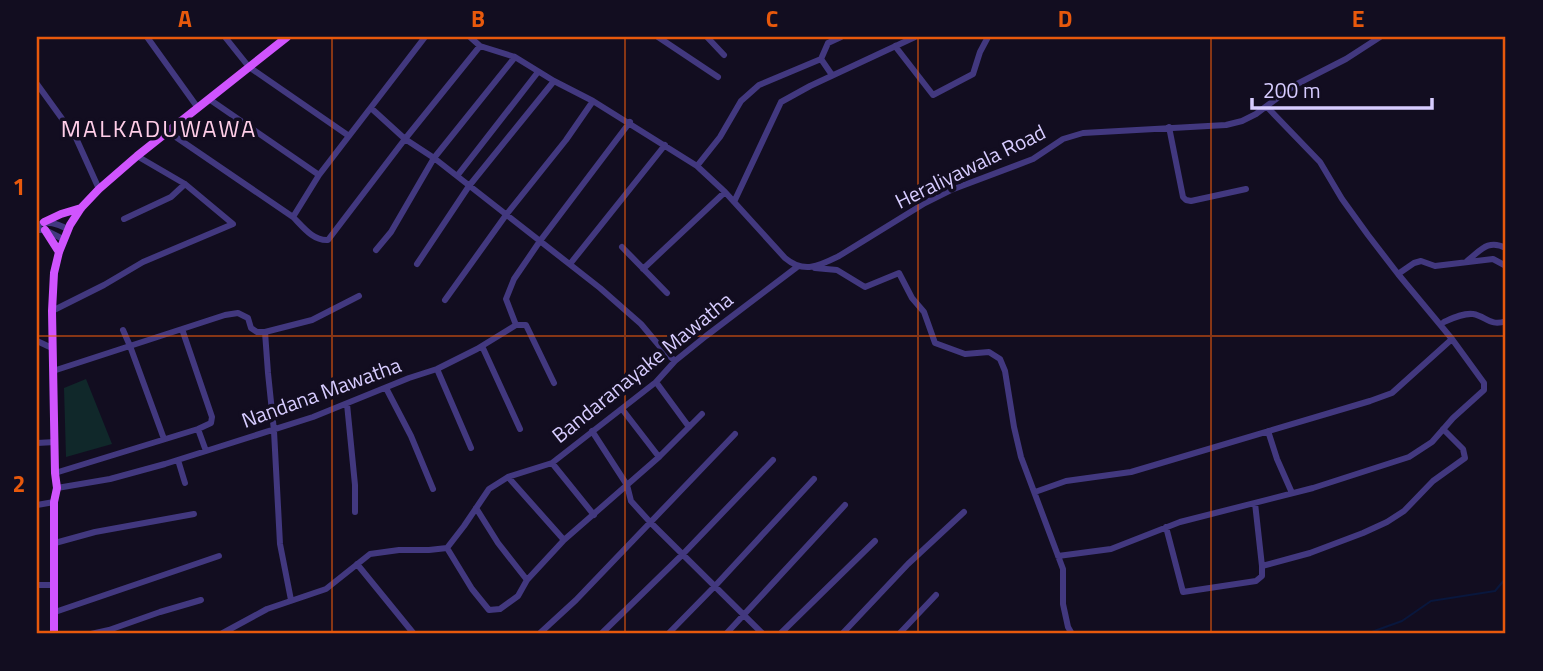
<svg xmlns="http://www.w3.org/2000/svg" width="1543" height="671" font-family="'Titillium Web',sans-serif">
<rect width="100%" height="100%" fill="#120d20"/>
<!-- green -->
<path fill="#10282a" d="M86,379L112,444L66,457L64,388Z"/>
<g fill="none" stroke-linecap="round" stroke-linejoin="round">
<!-- stream -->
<path stroke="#09173d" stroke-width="2" d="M1366,634L1402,621L1431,601L1495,591L1506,578"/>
<!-- minor -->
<path stroke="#42387f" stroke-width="6" d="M147,37L198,108
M225,37L249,67L349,136
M470,37L480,46L515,57L554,81L593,101L697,166L725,192L785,258C804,274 819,266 839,256L925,203L951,190L1033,159L1063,139L1083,133L1226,125L1242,121L1256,114L1295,85L1346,59L1380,37
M658,37L718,77
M707,37L724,55
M895,46L933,95L973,74L980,52L988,37
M821,59L832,75
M37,84L76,138L99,189
M209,99L319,175
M371,108L405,139L434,158L600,288L641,324L662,349L675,361
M1169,127L1183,197L1186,200L1191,201L1246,189
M167,131L293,217L319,175L425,37
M697,166L720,137L741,101L759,85L821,59L828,43L841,37
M457,176L538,72
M734,202L781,102L810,86L915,37
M293,217C303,227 313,241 328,240L405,139L480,46
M124,219L171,197L185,184
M37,225C48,220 57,224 68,229
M37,230H45L63,239
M622,247L667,293
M376,250L391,232L434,158L515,57
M1467,261C1481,250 1488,239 1506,248
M417,264L469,186L554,81
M570,264L665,145
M815,268L837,270L865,287L899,273L912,298L924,312L935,343L965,354L989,352L1000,359L1005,371L1014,427L1021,457L1063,569V604L1068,627L1072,634
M643,269L725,192
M1398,274L1414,263L1421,261L1435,266L1493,259L1506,266
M445,300L506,215L566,140L593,101
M52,311L104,285L143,262L233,224L185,184L137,156
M1444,322C1453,318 1463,313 1473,314C1486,316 1490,327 1506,321
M516,325L506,299L514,279L540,241L630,122
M123,330L130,346L164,439
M265,332L312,320L359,296
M37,341L52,348
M482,346L520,429
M437,369L471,448
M53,371L225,315L238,313L248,318L251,328L257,332H265L268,373L274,431L280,544L291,600
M656,382L689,427
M386,388L411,436L433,489
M347,404L355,485V512
M622,409L659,457
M198,429L206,451
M592,431L627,485L631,501L650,522L763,634
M1268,431L1277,459L1292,493
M37,443L55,442
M178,460L185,483
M552,463L594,515
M55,473L198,429L211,423L212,417L182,329
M508,477L564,540
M57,488L110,479L165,464L313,417L409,378L437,369L477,349L516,325H526L554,383
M1035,492L1066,481L1131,472L1370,401L1392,393L1452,339L1398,274L1368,235L1342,199L1320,162L1267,107
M1255,503L1262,566
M37,505L54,502
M476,508L498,543L527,580
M1166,527L1183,592L1256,581L1262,576V566L1310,553L1363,533L1387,522L1404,511L1433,481L1465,458L1463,449L1443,429
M55,543L95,532L194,514
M447,548L472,589L489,610L500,609L518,596L527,580L564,540L659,457L702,414
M1058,556L1111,549L1180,522L1313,488L1409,457L1432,442L1453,418L1484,390V383L1452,339
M357,564L414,634
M37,585H53
M55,612L219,556
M91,634L109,630L160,612L201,600
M221,634L267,609L326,589L370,554L399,550H429L447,548L464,526L489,489L508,477L552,463L656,382L675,361L706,336L797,267
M539,634L576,600L735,434
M601,634L683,554L773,460
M668,634L715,586L814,479
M726,634L845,505
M780,634L875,541
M842,634L908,564L964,512
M899,634L936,595"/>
<!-- major -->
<path stroke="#d054fe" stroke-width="8" d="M44,222L61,214L81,208
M45,230L59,252
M54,634V502L57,488L55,473L52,311L54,273L59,252L70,225L81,208L99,189L137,156L287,37"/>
</g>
<!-- grid -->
<path fill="none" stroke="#e8590c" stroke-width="2" stroke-opacity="0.55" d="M332,37V634M625,37V634M918,37V634M1211,37V634M37,336H1506"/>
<g text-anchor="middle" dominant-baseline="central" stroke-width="7" stroke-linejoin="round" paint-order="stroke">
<!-- street labels -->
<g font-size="21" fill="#d7ccff" stroke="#120d20">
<text transform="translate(970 166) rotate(-26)">Heraliyawala Road</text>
<text transform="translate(642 367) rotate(-39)">Bandaranayake Mawatha</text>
<text transform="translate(321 392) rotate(-20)">Nandana Mawatha</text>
</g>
<!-- quarter labels -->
<g font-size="24" letter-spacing="2" fill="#ffcee8" stroke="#120d20">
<text x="159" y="128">MALKADUWAWA</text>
</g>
</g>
<!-- border -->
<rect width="1543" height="671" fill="none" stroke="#120d20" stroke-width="77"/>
<!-- scale -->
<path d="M1252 98v10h180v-10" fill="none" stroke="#d7ccff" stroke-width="3.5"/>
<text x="1263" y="98" font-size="21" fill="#d7ccff" stroke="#120d20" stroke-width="5" paint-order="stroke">200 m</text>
<rect x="38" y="38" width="1466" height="594" fill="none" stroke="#e8590c" stroke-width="2.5"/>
<g font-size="23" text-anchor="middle" font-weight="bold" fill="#e8590c">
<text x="185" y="27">A</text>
<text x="478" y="27">B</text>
<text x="772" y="27">C</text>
<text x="1065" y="27">D</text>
<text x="1358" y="27">E</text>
<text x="19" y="195">1</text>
<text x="19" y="492">2</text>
</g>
</svg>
